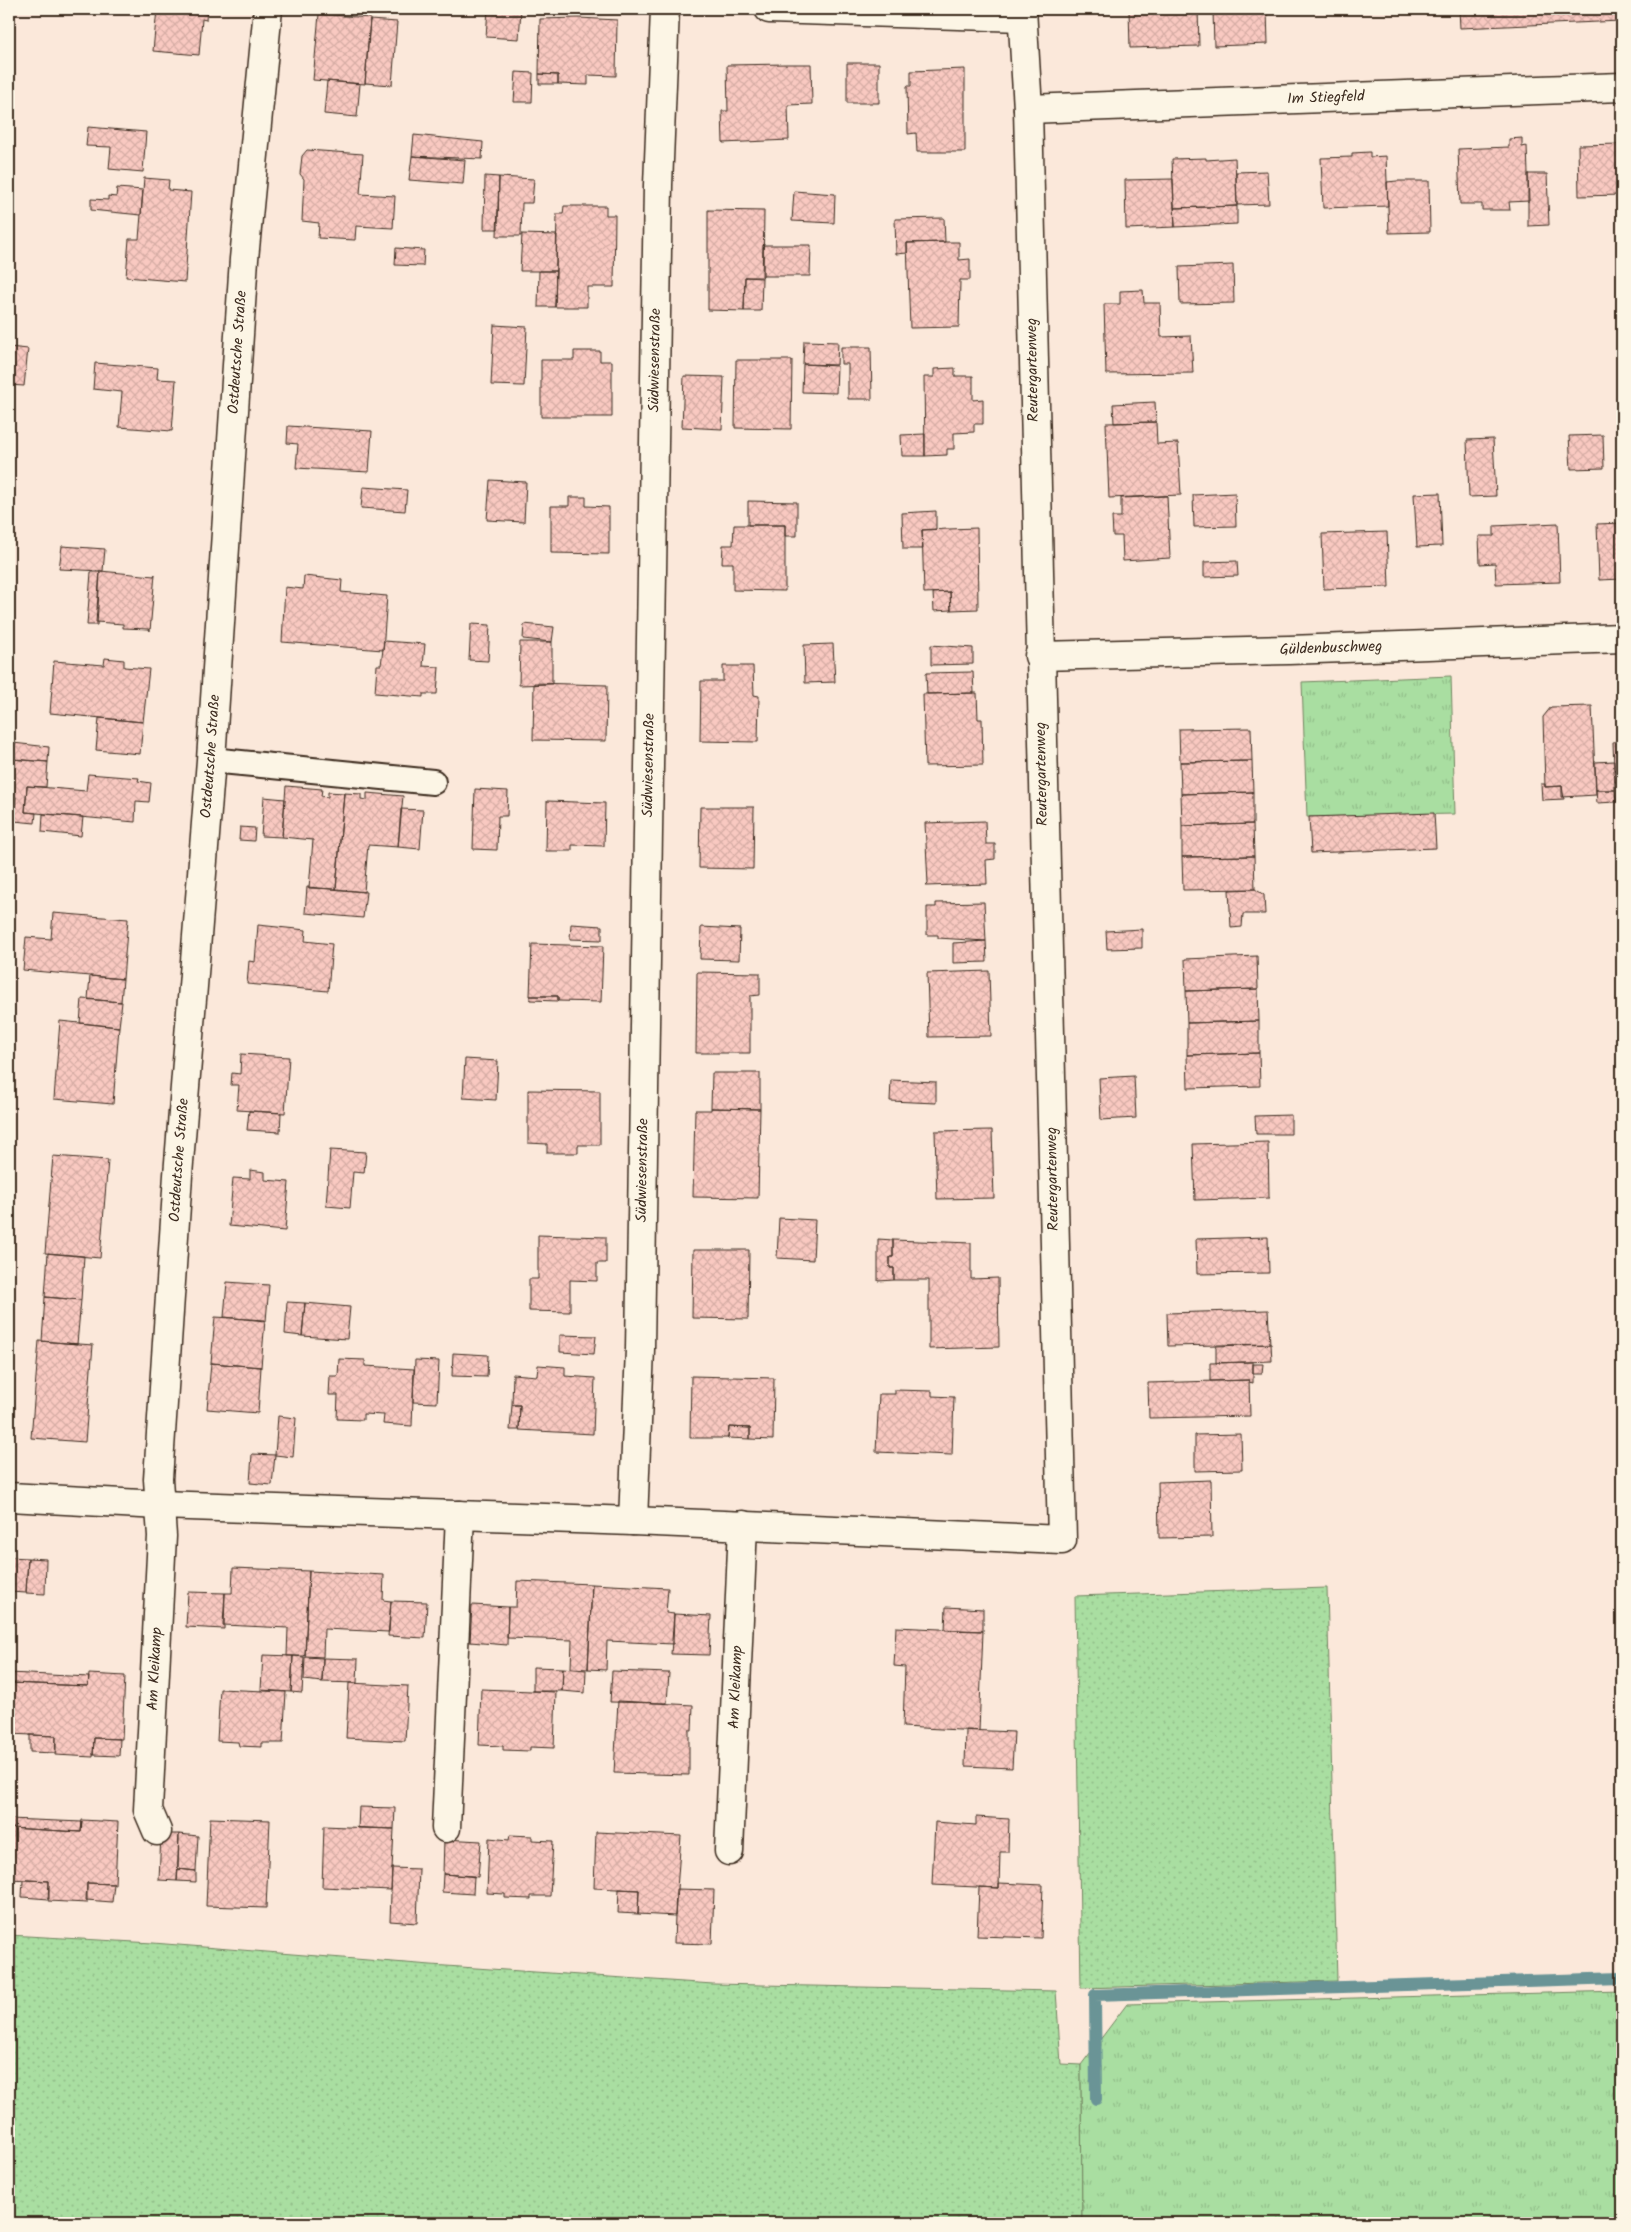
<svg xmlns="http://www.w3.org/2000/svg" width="1631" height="2232" font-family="Kalam,sans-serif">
<defs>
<pattern id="grass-dots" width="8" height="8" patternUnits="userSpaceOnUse" patternTransform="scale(1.25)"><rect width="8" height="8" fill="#a9dea1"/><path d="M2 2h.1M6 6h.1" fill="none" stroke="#92bf8a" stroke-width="1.8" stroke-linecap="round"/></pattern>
<pattern id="park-tufts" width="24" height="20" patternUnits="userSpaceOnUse" patternTransform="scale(1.25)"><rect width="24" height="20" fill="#a9dea1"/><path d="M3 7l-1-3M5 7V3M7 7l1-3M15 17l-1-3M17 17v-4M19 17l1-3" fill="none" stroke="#92bf8a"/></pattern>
<pattern id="building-cross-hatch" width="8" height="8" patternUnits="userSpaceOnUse" patternTransform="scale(1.25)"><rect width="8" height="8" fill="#f9c9c1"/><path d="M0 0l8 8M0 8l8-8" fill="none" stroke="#d6ada5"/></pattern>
</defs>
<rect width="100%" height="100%" fill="#fbe8da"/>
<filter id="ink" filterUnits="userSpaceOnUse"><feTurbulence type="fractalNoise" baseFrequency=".02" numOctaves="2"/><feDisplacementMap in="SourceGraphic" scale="10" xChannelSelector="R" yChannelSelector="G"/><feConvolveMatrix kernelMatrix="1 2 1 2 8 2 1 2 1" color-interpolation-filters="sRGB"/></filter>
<g filter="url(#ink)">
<!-- grass -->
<path fill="url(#grass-dots)" stroke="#728460" d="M1327,1588L1337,1981L1081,1988L1075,1596Z
M9,1935L153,1943L431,1965L713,1984L1056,1991L1061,2064L1081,2065L1082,2223H9Z"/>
<!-- park -->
<path fill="url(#park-tufts)" stroke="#728460" d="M1451,676L1455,814L1307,817L1302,682Z
M1622,1991V2223H1082L1081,2065L1127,2004Z"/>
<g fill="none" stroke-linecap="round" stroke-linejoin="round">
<!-- stream -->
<path stroke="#6a9496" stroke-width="12" d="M1096,2099L1095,1995L1622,1978"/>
</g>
<!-- building -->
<path fill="url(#building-cross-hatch)" stroke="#3b2a1e" d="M157,9H207L206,20L202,19L199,55L153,51Z
M488,9H521L519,39L486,37Z
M1129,9H1198L1199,46L1130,48Z
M1459,9H1621V21L1460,28Z
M1267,10L1268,44L1214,46L1213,11Z
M319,14L370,18L365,84L313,80Z
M579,18L617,20L616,76L588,75V85L558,84V75L539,74L540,19Z
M370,20L397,22L392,85L365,83Z
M847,63H879V103H847Z
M787,64H811L812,104L788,105L789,140L723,143L722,111H728L727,65Z
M965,69V152H917L916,133L908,134L907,86H911V71Z
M516,72L533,73L532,102H514Z
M539,74L558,75V84H539Z
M327,81L360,84L357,117L324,114Z
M88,127L146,132L143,172L109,169L111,147L86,146Z
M414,135L483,142L482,159L412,156Z
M1522,138V147L1527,146L1529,201L1509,202L1510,210H1482V204H1460L1458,149L1509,147V139Z
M1622,144V195L1579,196L1578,145Z
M307,150L363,154L360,194L395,196L393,228L356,226L355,240L318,238L319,223L302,221L304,179L300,174L302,156Z
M1370,152V157L1386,156L1388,206L1323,208L1321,158L1352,157V153Z
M412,156L465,160L463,184L409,180Z
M1206,158V160L1235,158L1237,206L1174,208L1172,159Z
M1267,171L1269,204L1237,205L1236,172Z
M1528,174H1547L1549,225L1528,226Z
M485,176L499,177L498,229H484Z
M499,177L534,179L532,203H522L521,236H497Z
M144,178L169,180L168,190L191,192L185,282L126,277L129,239H139Z
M1173,179L1175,227L1126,229L1125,180Z
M1397,181H1429L1430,232L1389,233L1387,182Z
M117,188L143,190L141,215L91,210V199L108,200V196L116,197Z
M794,191L835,194L834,223L792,221Z
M564,206H606V215H615L614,287H587V307H555L557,214H563Z
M1237,206V224L1175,227L1174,208Z
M708,210L764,211L763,277H745L744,311L708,310Z
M944,218L945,242L907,243V253L896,254L895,219Z
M522,234L557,235L556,271H520Z
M945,242H959V260L970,259V280H960L959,327L910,328L907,243Z
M763,245H811L810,276H762Z
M396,248L424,250L423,266L395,265Z
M1233,265L1234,303L1180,304L1179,267Z
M539,271H556L555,307H538Z
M745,277L762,278L761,311H744Z
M1143,290L1144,303H1160L1161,337L1191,336L1193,373L1106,374L1104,304H1120V291Z
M494,325L527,327L524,386L491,385Z
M804,341L838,342L837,365L803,364Z
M9,347L28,349L24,386L9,385Z
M841,347H871L872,399H848V364H841Z
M574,351H600V361H612V417H541V360H574Z
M736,360H792L791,429L735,428Z
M95,363L158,368L157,379L176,380L172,431L119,427L122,392L93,389Z
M803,364L837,366L836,393L802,392Z
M955,368V376H973V400L983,399V424H974V432L954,433V449H947V455L925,456L924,377H934V369Z
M684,376L724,377L722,429L682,427Z
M1155,402L1156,422L1114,423L1113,404Z
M1156,422L1157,444L1178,443L1181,495L1109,498L1106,423Z
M288,426L372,431L369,472L296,468L298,444L287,443Z
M925,434V456H902L901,435Z
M1603,435L1604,468L1571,469L1569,436Z
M1493,439L1496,496L1469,497L1467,440Z
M490,480L526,482L524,522L487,520Z
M363,487L407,490L405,511L361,508Z
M1235,493L1236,526L1194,527L1193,495Z
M1440,493L1442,546L1417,547L1414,494Z
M1167,496L1170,558L1123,561L1122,536H1113L1112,517H1121V498Z
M569,497H586V506L609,507V554L551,553V506H569Z
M748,501L797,502V536H785V525H748Z
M936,511V529L922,530L923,549H903L902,513Z
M1558,523L1560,582L1496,584L1495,563L1480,564L1479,536H1494V526Z
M1622,523V579L1599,580L1597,524Z
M734,525H785V591L733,590V563H722L723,545H733Z
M977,528L978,609L951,610L950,592L924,593L922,530Z
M1387,532L1389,587L1324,589L1322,534Z
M62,546L105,549L103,571L59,569Z
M1237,561L1238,576L1204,577V562Z
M100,571L154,576L155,574L150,631L149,629L123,628V624L96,622Z
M91,572H100L97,625H87Z
M304,576L342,580L341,592L387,596L383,650L282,642L285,587L303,589Z
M950,592L951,610L934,611L933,593Z
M471,624L490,625L488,661L469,660Z
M524,624L554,627L552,642L523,639Z
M384,641L425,644L423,666L439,667L437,694H423V697L375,693L377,665H381Z
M520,642H552V684L519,685Z
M833,644L835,682L805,683L804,645Z
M931,645L973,648V664L931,665Z
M105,658L124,660V667L149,669L143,722L50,713L54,661L104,665Z
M723,666H753L754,695L759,696L758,742L700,741L701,681H723Z
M973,672L974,693L927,694L926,673Z
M534,683L607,685L606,741L533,740Z
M977,693L978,719H982L983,765L925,766L923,694Z
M1592,706L1596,795L1562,797V786L1545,787L1543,717L1551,707Z
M99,718L143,722L140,754L96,750Z
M1251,728L1252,761L1180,762L1179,729Z
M1622,741V769L1614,770L1613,742Z
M13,743L49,747L48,762L12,759Z
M12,759L48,762L46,787L27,786L25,812L36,813L35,823L14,821L16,797L9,796Z
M1252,761L1253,792L1181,794L1180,762Z
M1614,761L1615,790H1596L1595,762Z
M1622,769V782H1615L1614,770Z
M88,774L139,778L138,781L151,783L149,802L136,801L135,822L25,812L27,786L86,791Z
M1541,784H1545V787L1562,786L1564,799L1542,800Z
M286,786L322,789L321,796L328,797V792L344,793L336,889L309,888L313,840L282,837Z
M475,789L508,791L507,816H498L497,850L473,849Z
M1596,790H1615L1616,802L1597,803Z
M1253,792V824L1182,826L1181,794Z
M344,793L361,794V799L367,800V793L403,796L398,847L368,845L364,892L336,889Z
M264,797L285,799L282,837L261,836Z
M547,801L605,803L604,846L572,845V851H546Z
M700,807H754L753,869L699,868Z
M401,809L423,810L420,849L398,847Z
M1434,813L1436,848L1311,853L1309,817Z
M43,814L83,817L81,836L42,832Z
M985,821L986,844H995V859L986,860L987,884L926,886L928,884L925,823Z
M1253,824L1254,856L1182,857V826Z
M240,827L255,828L254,841L239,840Z
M1254,856L1255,889L1183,890L1182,857Z
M307,887L366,892L363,918L305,913Z
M1255,889L1264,895L1265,914H1243L1242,927L1231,928L1229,890Z
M984,902L986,941L938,938V935H927V907H936V903Z
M53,913L128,919L123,979L23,970L26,937L51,939Z
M571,924L602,926V940L570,939Z
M258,925L306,930L305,941L332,944L328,991L247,984L249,961L255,962Z
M701,927L740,929L739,960L700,959Z
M1142,929V948L1107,949L1106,931Z
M986,941L987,962L953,963V943Z
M532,944L603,946L601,1002L558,1001V996H530Z
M1257,956L1258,989L1186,991L1185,959Z
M989,971L991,1036L929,1037L927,973Z
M697,972L760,973V995L750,996V1053H696Z
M90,976L123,979L121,1002L88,999Z
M1258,989L1259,1021L1187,1023L1186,991Z
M530,996H558V1001L530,1000Z
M82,999L122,1002L119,1027L80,1023Z
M60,1021L119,1027L113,1104L54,1099Z
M1259,1021V1053L1187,1055V1023Z
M1259,1053L1260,1086L1188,1088L1187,1055Z
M241,1054L289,1057L285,1113L237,1110L239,1085H231L232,1073L240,1074Z
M465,1059L498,1061L496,1100L463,1098Z
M712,1073H760V1109L711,1108Z
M1134,1076L1136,1118L1101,1120L1099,1078Z
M891,1080L936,1082V1103L890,1101Z
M528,1090L600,1091V1145H578V1153H547V1144L528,1143Z
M711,1108L760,1109L758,1198L693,1197L695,1110H711Z
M249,1111L281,1113L280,1132L247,1130Z
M1291,1115V1134H1256L1255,1116Z
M992,1130L994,1198L937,1199L935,1131Z
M1268,1142L1269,1198L1195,1200L1193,1144Z
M330,1150L366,1152L364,1173L353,1172L350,1208L326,1206Z
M53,1156L108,1160L100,1258L45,1253Z
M250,1170L265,1172V1180L289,1182L285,1231L229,1226L233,1178L250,1179Z
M779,1218L815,1220L813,1260L777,1258Z
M538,1235L606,1237V1263H597V1281L570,1280V1312L529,1311V1279H538Z
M1268,1237L1269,1273L1197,1274L1196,1239Z
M878,1239L893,1240V1257H890V1268H894V1280L878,1281Z
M893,1240L971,1243V1279L998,1278L999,1347L929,1349V1280H894V1268H890V1257H893Z
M693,1250H749L748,1319L692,1318Z
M48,1253L84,1256L81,1300L45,1297Z
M227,1282L269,1285L266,1321L224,1317Z
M45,1297L81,1300L77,1344L42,1341Z
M287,1302L305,1303L302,1336L285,1334Z
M305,1303L350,1307L347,1339L302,1336Z
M1268,1310L1270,1344L1168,1346L1167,1313Z
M215,1317L265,1320L261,1367L211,1363Z
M560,1335L596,1336L594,1354L560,1352Z
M39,1341L93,1345L85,1442L31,1438Z
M1271,1344L1272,1361L1216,1363V1346Z
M453,1353L488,1355L487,1377L452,1376Z
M339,1359L365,1360V1366L414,1369L412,1426L383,1424L384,1415L363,1414V1420L337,1419L338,1395H329L330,1376H338Z
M415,1360L439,1361L437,1403L413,1402Z
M1253,1362V1383L1249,1382V1380L1210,1381V1363Z
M211,1363L261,1367L258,1413L207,1409Z
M1253,1364H1263L1262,1373H1253Z
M538,1365L565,1367V1376L595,1378L593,1434L519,1430L520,1405H512L513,1374L537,1376Z
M691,1376L774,1378L773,1440L750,1439V1428L729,1427L728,1438H690Z
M1249,1380L1250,1416L1149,1418L1148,1383Z
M895,1390L932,1391V1396L954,1397L952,1455L876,1452L879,1394H895Z
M512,1405H520L519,1430H510Z
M278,1416L296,1418L293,1457L275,1455Z
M729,1427L750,1428V1439L728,1438Z
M1241,1434L1242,1470L1195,1471V1435Z
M252,1454L275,1455L272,1485L250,1483Z
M1211,1480L1212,1537L1159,1538L1158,1482Z
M10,1557L28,1558L26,1593L9,1592Z
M28,1558L46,1559L45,1594L26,1593Z
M233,1568L309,1571L305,1656H287L288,1628L223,1625L225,1593H232Z
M309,1571L384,1575L383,1600L391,1601L389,1632L324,1629L323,1657L305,1656Z
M517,1581L592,1584L588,1669L571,1668L572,1640L507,1638L508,1607H516Z
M592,1584L668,1588L666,1613L674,1614L673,1644L607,1641L606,1670L588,1669Z
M188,1592L225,1593L224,1629L186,1627Z
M391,1601L427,1602L425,1638L388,1636Z
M472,1605L508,1607L507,1645L470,1642Z
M946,1607L983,1609V1631L945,1630Z
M674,1614L711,1616L709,1655L671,1654Z
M896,1627L983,1631L979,1731L903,1727L905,1667L894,1666Z
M263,1655L293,1656L291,1692L261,1690Z
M293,1656L304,1657L302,1693L291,1692Z
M305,1657L323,1658L322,1682L304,1680Z
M323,1658L358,1659L357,1683L322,1682Z
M533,1667L563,1668L562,1691H533Z
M563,1668L586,1670L585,1693L562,1691Z
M612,1671L669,1673L667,1703L610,1702Z
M9,1673L89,1677L88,1686L9,1683Z
M89,1674L125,1676L122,1739L94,1738L93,1757L55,1755L56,1736L9,1734V1683L88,1686Z
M349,1683L408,1686L405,1741L346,1738Z
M220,1689L286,1692L283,1743H262V1747L239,1746L238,1742L217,1741Z
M481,1689L556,1692L554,1748L530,1747V1751L503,1750V1746L479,1745Z
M618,1701L693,1705L692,1730H689V1775L614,1773Z
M966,1730L1014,1732L1012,1768L965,1766Z
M30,1735L56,1736V1753L30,1752Z
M94,1738L120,1739L119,1756L93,1755Z
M359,1807L395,1808L394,1829L358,1828Z
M976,1817L1009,1819L1008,1852H1000L999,1888L932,1885L935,1822L976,1825Z
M210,1818L270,1820L266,1908L206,1906Z
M9,1819L82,1822L81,1832L9,1828Z
M82,1820L118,1822L115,1884L87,1883V1903L48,1901L49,1881L9,1879V1828L81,1832Z
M324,1826L394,1829L391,1890L322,1887Z
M596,1832L681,1836L675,1916L638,1914L639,1890L594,1888Z
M161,1834H179L177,1881L159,1880Z
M179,1834L198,1836L196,1871L178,1869Z
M510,1835L532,1836V1840L553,1841L550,1896H531V1899L505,1898V1894L487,1893L489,1838L509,1840Z
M444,1839L481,1841L478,1877L443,1874Z
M392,1868L419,1869L417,1923L390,1921Z
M178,1869L196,1871V1882L177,1881Z
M443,1874L474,1876L473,1894L442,1892Z
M23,1880L49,1881V1899L22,1897Z
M87,1883L114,1884L112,1902L86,1900Z
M999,1883L1043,1885L1041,1938L977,1936L979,1887L999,1888Z
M619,1889L639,1890L638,1914L618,1913Z
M676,1889L714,1890L712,1944L674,1943Z"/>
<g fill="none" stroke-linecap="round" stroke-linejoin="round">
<defs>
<path id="lane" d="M211,760L433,782"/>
<g id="street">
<path d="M769,9L1022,17"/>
<path id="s1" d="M1028,109L1622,87"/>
<path id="s2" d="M1039,656L1289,650L1622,638"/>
<path d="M9,1497L160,1505L633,1521L1062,1540L1028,109L1022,9"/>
<path id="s3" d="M633,1521L640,1349L658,185L665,9"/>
<path d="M446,1828L460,1515"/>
<path id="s4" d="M157,1831L148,1810L162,1536L158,1479L178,1175L211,760L244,259L268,9"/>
<path id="s5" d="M729,1851L743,1525"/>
</g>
</defs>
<!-- lane casing -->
<use href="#lane" stroke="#3b2a1e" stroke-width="28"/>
<!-- street casing -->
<use href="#street" stroke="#3b2a1e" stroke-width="31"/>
<!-- lane -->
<use href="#lane" stroke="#fcf5e5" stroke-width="24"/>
<!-- street -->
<use href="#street" stroke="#fcf5e5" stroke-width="28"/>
</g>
</g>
<g text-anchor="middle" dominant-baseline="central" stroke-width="4.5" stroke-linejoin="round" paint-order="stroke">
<!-- street labels -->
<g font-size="15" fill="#3b2a1e" stroke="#fcf5e5">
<text stroke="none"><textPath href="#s1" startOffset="298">Im Stiegfeld</textPath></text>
<text stroke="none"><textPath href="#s4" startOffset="1484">Ostdeutsche Straße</textPath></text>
<text stroke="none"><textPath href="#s3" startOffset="1161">Südwiesenstraße</textPath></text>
<text transform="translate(1033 370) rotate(-91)">Reutergartenweg</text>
<text stroke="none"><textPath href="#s2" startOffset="292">Güldenbuschweg</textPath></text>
<text stroke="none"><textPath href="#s4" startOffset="1079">Ostdeutsche Straße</textPath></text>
<text stroke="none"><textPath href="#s3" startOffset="756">Südwiesenstraße</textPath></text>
<text transform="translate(1042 774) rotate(-91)">Reutergartenweg</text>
<text stroke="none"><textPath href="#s4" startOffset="674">Ostdeutsche Straße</textPath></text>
<text stroke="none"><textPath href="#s3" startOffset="351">Südwiesenstraße</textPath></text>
<text transform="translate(1053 1179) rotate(-91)">Reutergartenweg</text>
<text stroke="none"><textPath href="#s4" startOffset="164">Am Kleikamp</textPath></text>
<text stroke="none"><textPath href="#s5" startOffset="164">Am Kleikamp</textPath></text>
</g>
</g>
<!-- margin -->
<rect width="1631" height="2232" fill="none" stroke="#fcf5e5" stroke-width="30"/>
<rect x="15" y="15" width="1601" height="2202" fill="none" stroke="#3b2a1e" stroke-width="2" filter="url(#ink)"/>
</svg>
